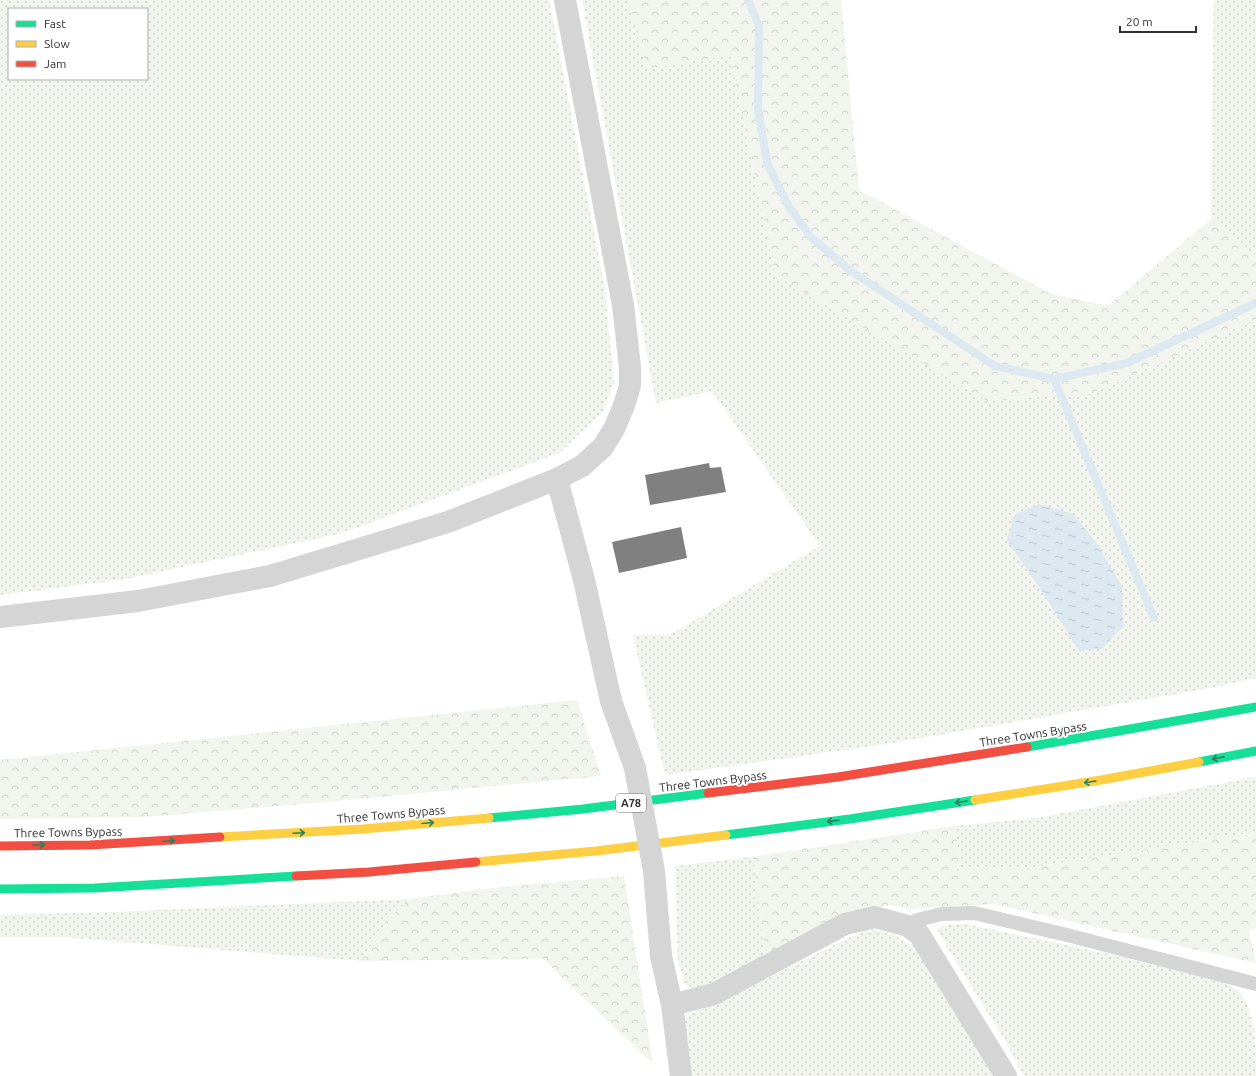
<svg xmlns="http://www.w3.org/2000/svg" width="1256" height="1076" font-family="Ubuntu,sans-serif">
<defs>
<pattern id="grass-dots" width="8" height="8" patternUnits="userSpaceOnUse"><rect width="8" height="8" fill="#f1f5ee"/><path d="M2 2h.1M6 6h.1" fill="none" stroke="#cfd2cd" stroke-width="1.8" stroke-linecap="round"/></pattern>
<pattern id="forest-crowns" width="20" height="18" patternUnits="userSpaceOnUse"><rect width="20" height="18" fill="#f1f5ee"/><path d="M2 6a3 3 0 1 1 6 0M12 15a3 3 0 1 1 6 0" fill="none" stroke="#cfd2cd"/></pattern>
<pattern id="water-ripples" width="26" height="14" patternUnits="userSpaceOnUse"><rect width="26" height="14" fill="#dde8f1"/><path d="M2 4q2-2 4 0t4 0M15 11q2-2 4 0t4 0" fill="none" stroke="#bec7cf"/></pattern>
</defs>
<rect width="100%" height="100%" fill="#fff"/>
<!-- grass -->
<path fill="url(#grass-dots)" fill-rule="evenodd" d="M0,0H549L605,289L614,382L603,412L559,453L342,533L126,579L0,595ZM9,9H147V79H9Z
M582,0H629L646,69L730,55L775,275L1091,394L1256,319V678L1211,688L886,744L665,775L633,635H670L820,546L712,391L656,403Z
M1214,0H1256V256L1211,219Z
M1256,777V832L1023,869L956,870L960,858L954,826L1037,818Z
M753,857L765,957L699,991L685,985L678,960L675,866Z
M410,899L389,918L361,961L62,937H0V915L113,912Z
M966,924L1113,955L1227,983C1232,987 1238,990 1242,995C1256,1016 1256,1049 1256,1076H1024L1003,1037L937,931L944,925Z
M878,930L894,935L914,946L993,1076H692L684,1016L719,1002L863,931Z"/>
<!-- forest -->
<path fill="url(#forest-crowns)" d="M629,0H841L859,190L1049,293L1108,306L1211,219L1256,256V319L1091,394L987,401L775,275L730,55L646,69Z
M577,700L601,776L337,801L144,817L0,819V760Z
M954,826L960,858L957,870L1023,869L1256,832V928L1249,930L1256,963L993,904L911,909L889,905L858,913L765,957L753,857Z
M624,876L653,1064L543,959L361,961L389,918L410,899L482,889Z"/>
<!-- water -->
<path fill="url(#water-ripples)" d="M1039,504L1073,514L1098,545L1122,587L1123,627L1103,648L1079,651L1045,596L1007,540L1015,514Z"/>
<g fill="none" stroke-linecap="round" stroke-linejoin="round">
<!-- stream -->
<path stroke="#dde8f1" stroke-width="8" d="M748,0L759,26L758,109L767,163L789,207L811,237L851,271L995,366L1054,379L1127,363L1256,303
M1054,379L1154,618"/>
</g>
<!-- building -->
<path fill="#808080" d="M709,463L710,468L721,467L726,492L650,505L645,475Z
M681,527L687,558L619,573L612,542Z"/>
<g fill="none" stroke-linecap="round" stroke-linejoin="round">
<!-- lane -->
<path stroke="#d5d5d5" stroke-width="14" d="M908,926L917,920L942,914L974,913L1067,935L1256,984"/>
<!-- street -->
<path stroke="#d5d5d5" stroke-width="22" d="M557,479L584,580L611,701
M0,617L138,601L270,576L448,522L557,479L582,466L603,447L614,429L623,408L630,386V367L623,305L565,0
M661,956L672,1005L714,994L845,924L875,917L908,926L919,934L1006,1076
M672,1005L681,1076"/>
<!-- fast -->
<path stroke="#16e098" stroke-width="9" d="M1027,747L1256,707
M1199,762L1256,751
M489,818L583,809L708,793
M726,835L850,819L975,800
M0,889L95,888L296,876"/>
<!-- slow -->
<path stroke="#ffcf43" stroke-width="9" d="M975,800L1101,780L1199,762
M220,837L363,829L489,818
M476,862L596,851L726,835"/>
<!-- jam -->
<path stroke="#f24e42" stroke-width="9" d="M708,793L838,777L1027,747
M0,846L90,845L220,837
M296,876L369,872L476,862"/>
<!-- street-bridge -->
<path stroke="#d5d5d5" stroke-width="22" d="M611,701L635,768L654,871L661,956"/>
</g>
<!-- one-way arrows -->
<defs><path id="oneway-shaft" d="M-6 0H5M1.5-3L5.5 0L1.5 3" fill="none" stroke-width="1.6" stroke-linecap="round" stroke-linejoin="round"/></defs>
<g stroke="#25805f">
<use href="#oneway-shaft" transform="translate(1218 758) rotate(169)"/>
<use href="#oneway-shaft" transform="translate(1090 782) rotate(171)"/>
<use href="#oneway-shaft" transform="translate(961 802) rotate(171)"/>
<use href="#oneway-shaft" transform="translate(833 821) rotate(173)"/>
<use href="#oneway-shaft" transform="translate(428 823) rotate(-5)"/>
<use href="#oneway-shaft" transform="translate(299 833) rotate(-3)"/>
<use href="#oneway-shaft" transform="translate(169 841) rotate(-3)"/>
<use href="#oneway-shaft" transform="translate(39 845)"/>
</g>
<g text-anchor="middle" dominant-baseline="central" stroke-width="4" stroke-linejoin="round" paint-order="stroke">
<!-- shield labels -->
<rect fill="#fff" stroke="#6f6f6f" stroke-width="1" x="616" y="794" width="30" height="18" rx="3"/>
<g font-size="11" font-weight="bold" fill="#313131">
<text x="631" y="803">A78</text>
</g>
<!-- street labels -->
<g font-size="12" fill="#313131" stroke="#fff">
<text transform="translate(1033 734) rotate(-9)">Three Towns Bypass</text>
<text transform="translate(713 781) rotate(-7)">Three Towns Bypass</text>
<text transform="translate(391 814) rotate(-5)">Three Towns Bypass</text>
<text transform="translate(68 832) rotate(-1)">Three Towns Bypass</text>
</g>
</g>
<!-- legend -->
<rect x="8" y="8" width="140" height="72" fill="#ffffff" stroke="#adadad"/>
<rect x="16" y="21" width="20" height="6" fill="#16e098" stroke="#adadad"/>
<text x="44" y="28" font-size="12" fill="#313131">Fast</text>
<rect x="16" y="41" width="20" height="6" fill="#ffcf43" stroke="#adadad"/>
<text x="44" y="48" font-size="12" fill="#313131">Slow</text>
<rect x="16" y="61" width="20" height="6" fill="#f24e42" stroke="#adadad"/>
<text x="44" y="68" font-size="12" fill="#313131">Jam</text>
<!-- scale -->
<path d="M1120 26v6h76v-6" fill="none" stroke="#313131" stroke-width="2"/>
<text x="1126" y="26" font-size="12" fill="#313131" stroke="#ffffff" stroke-width="3" paint-order="stroke">20 m</text>
</svg>
